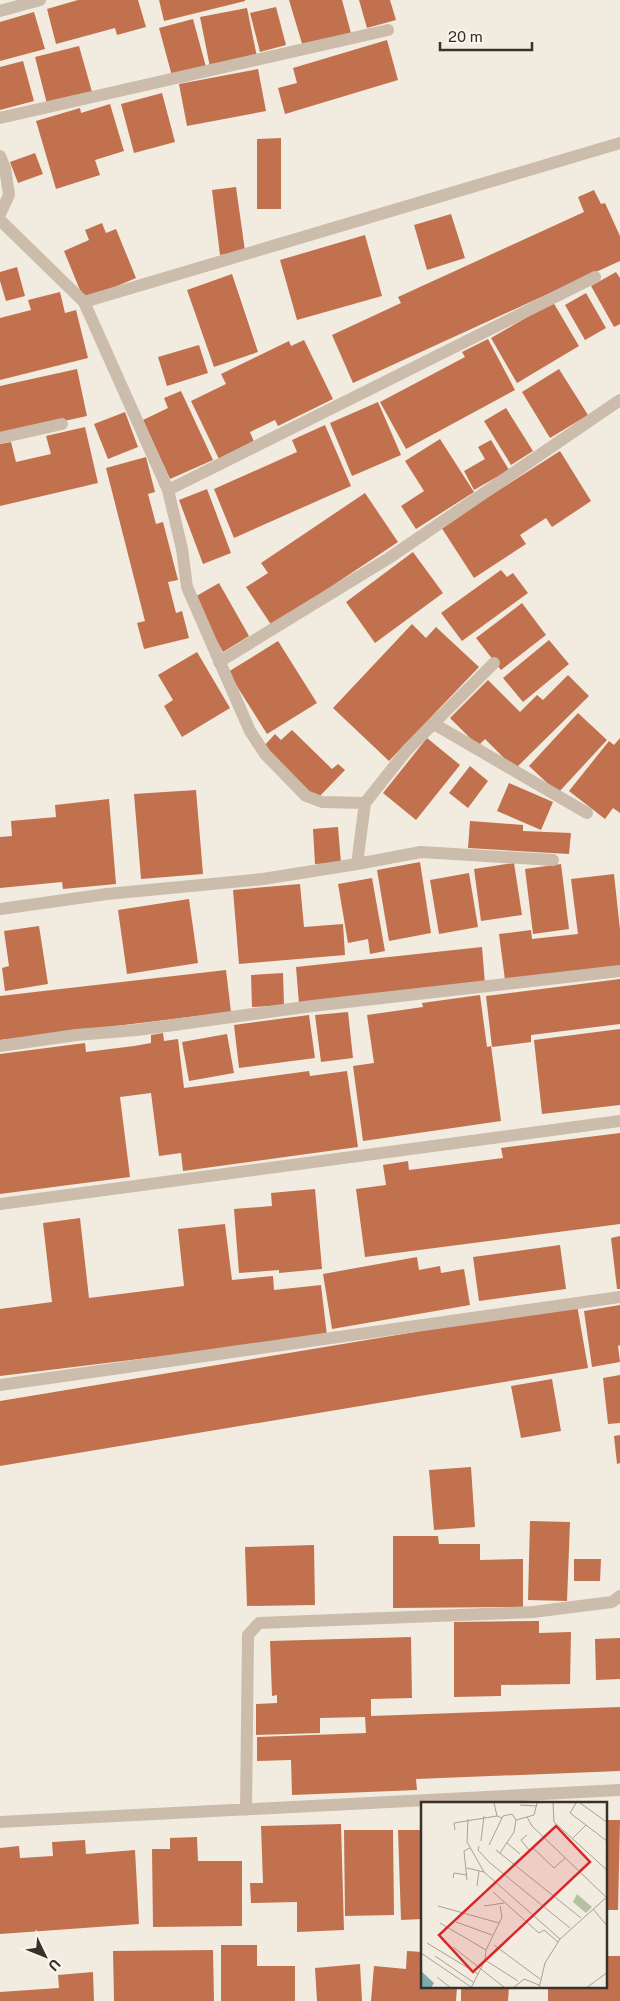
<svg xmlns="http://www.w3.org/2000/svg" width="620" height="2001" font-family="'Public Sans',sans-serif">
<rect width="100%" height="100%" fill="#f2ebe0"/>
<!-- building -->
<path fill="#c2714e" d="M78,0H138L146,27L117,35L115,28L56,44L47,9Z
M159,0H245V1L164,21Z
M289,0H342L351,33L303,47Z
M359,0H390L396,20L367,28Z
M276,7L286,45L260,52L250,13Z
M247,8L257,57L210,67L200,17Z
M34,12L45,49L0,61V22Z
M193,19L206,67L172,76L159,28Z
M387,40L398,80L285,114L278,88L297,83L293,68Z
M79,46L92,92L47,104L35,57Z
M23,61L34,101L0,110V67Z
M258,69L266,111L187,126L179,84Z
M162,93L175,142L134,153L121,104Z
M110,104L124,151L95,160L100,175L56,189L36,121L80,108L81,113Z
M281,138V209H257V139Z
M35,153L43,174L18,183L10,162Z
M236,187L245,251L220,255L212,190Z
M594,190L601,204L605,203L620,236V261L353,383L332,335L401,303L398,297L584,212L578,197Z
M451,214L465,258L427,270L414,225Z
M102,223L106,233L116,229L136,278L84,300L64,251L89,240L85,230Z
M365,235L382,296L297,320L280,260Z
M17,267L25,296L6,301L0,281V272Z
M616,272L620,278V324L614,327L591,286Z
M232,274L258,352L214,367L187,290Z
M60,292L65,313L76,310L88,358L0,380V318L31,310L28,300Z
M586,293L606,328L585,340L565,305Z
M553,302L579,346L517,383L491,338Z
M488,339L515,390L406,449L380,402L465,357L462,352Z
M304,340L333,399L278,426L275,420L250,432L254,442L219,459L191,401L226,384L221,374L289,341L291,346Z
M199,345L208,373L167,386L158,357Z
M77,369L87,416L0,435V386Z
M559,369L588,415L550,438L522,392Z
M181,391L213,460L170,479L143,420L168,408L164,398Z
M378,402L401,455L352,476L330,423Z
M506,408L533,451L511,465L484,421Z
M125,412L138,447L108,459L94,424Z
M325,425L351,486L234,538L214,489L297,452L292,440Z
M85,427L98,483L0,506V444L11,442L16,462L51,454L46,436Z
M440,439L474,492L416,529L401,506L424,491L405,461Z
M491,440L509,470L474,490L464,471L485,459L478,447Z
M560,451L591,501L552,527L546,518L520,535L526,544L474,578L441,527Z
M146,457L155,492L148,494L156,524L163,522L178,580L168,582L176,613L182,611L189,638L144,649L137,623L145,621L106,468Z
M207,489L231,553L203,564L179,500Z
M365,493L398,542L272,626L246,587L268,573L261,563Z
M413,552L443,593L375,643L346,602Z
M501,570L507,577L513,573L528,593L462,641L441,613Z
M219,583L249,636L223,652L193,598Z
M522,603L546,635L501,670L476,638Z
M412,624L426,638L436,627L479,667L389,761L333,708Z
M549,640L569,664L523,702L503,678Z
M278,641L317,703L267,734L228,672Z
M197,652L230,708L182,737L164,706L173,700L158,675Z
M568,675L589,696L515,769L485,739L478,746L450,718L488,680L520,712L537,695L543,700Z
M578,713L607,740L558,793L529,766Z
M292,730L332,769L338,764L345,770L317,799L263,747L275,734L281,740Z
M427,738L460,765L416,820L383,793Z
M620,738V813L613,808L605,819L569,791L609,741L614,745Z
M470,766L488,781L468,808L449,793Z
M509,783L553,802L541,830L497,811Z
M196,790L203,874L141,879L134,794Z
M109,799L116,884L63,889L62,882L0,888V837L12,836L11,821L56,817L55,805Z
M470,821L523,825V831L571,833L569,854L468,848Z
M338,827L341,863L315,864L313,829Z
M420,862L431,933L389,941L377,870Z
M514,863L522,915L481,921L474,869Z
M561,864L569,929L533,934L525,869Z
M469,873L478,927L439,934L430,880Z
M614,874L620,930V967L505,980L499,934L531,930L532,939L578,934L571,879Z
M372,878L385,951L370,954L368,939L348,943L338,884Z
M300,884L304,927L343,924L345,955L239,964L233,890Z
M189,899L198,963L127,974L118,910Z
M39,926L48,984L5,991L2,968L9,966L4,931Z
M482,947L485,984L299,1004L296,967Z
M226,970L231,1012L0,1040V996Z
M283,973L284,1005L252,1007L251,975Z
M620,979V1024L531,1035V1042L492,1047L486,996Z
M480,995L487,1047L491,1046L501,1121L363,1141L353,1066L374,1063L367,1015L423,1007L422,1003Z
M348,1012L353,1058L321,1062L315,1015Z
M309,1015L315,1058L239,1068L234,1025Z
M620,1029V1105L542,1114L534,1040Z
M163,1033L164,1041L178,1039L184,1088L309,1071L310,1076L347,1071L358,1147L183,1171L181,1153L159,1156L151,1093L120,1097L130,1177L0,1194V1054L85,1043L86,1052L134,1046L151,1043V1035Z
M227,1034L234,1073L189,1081L182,1042Z
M620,1133V1224L365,1257L356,1189L386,1185L383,1165L408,1161L409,1170L503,1158L501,1148Z
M315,1189L322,1269L279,1273V1270L239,1273L234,1209L272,1206L271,1193Z
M80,1218L89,1298L184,1286L178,1229L225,1224L232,1280L273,1276L274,1290L321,1285L327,1336L0,1376V1309L52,1302L43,1223Z
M620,1236V1289H617L611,1238Z
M560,1245L566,1289L479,1301L473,1257Z
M417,1257L419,1270L440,1266L441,1273L464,1269L470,1305L332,1329L323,1274Z
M577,1305L588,1368L0,1466V1401Z
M620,1305V1345L618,1346L620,1362L592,1367L584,1311Z
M620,1375V1423L608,1424L603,1378Z
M552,1379L561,1431L521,1438L511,1386Z
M620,1435V1463L617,1464L614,1436Z
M471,1467L475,1527L434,1530L429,1470Z
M530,1521L570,1522L567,1601L528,1600Z
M393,1536H438L439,1544H480V1560L523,1559V1607L393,1608Z
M314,1545L315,1605L247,1606L245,1547Z
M574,1559H601L600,1581H574Z
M539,1621V1633L571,1632L570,1684L501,1685V1696L454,1697V1622Z
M411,1637L412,1698L371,1699V1716L620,1707V1771L416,1779L417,1790L292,1795L291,1760L257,1761V1737L366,1733L365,1717L320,1718V1733L256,1735V1704L277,1703V1695L272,1696L270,1641Z
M620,1638V1679L596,1680L595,1639Z
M606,1820H620L618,1910H606Z
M341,1824L344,1930L297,1932V1902L251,1903L250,1883H263L261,1826Z
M344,1830H393L394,1915L345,1916Z
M398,1830H422V1919L401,1920Z
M197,1837L198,1861H242V1926L153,1927L152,1849H170V1838Z
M85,1840L86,1854L135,1850L139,1924L0,1934V1848L19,1846L20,1858L53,1856L52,1842Z
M221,1945H257V1966H295V2001H221Z
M213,1950L214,2001H114L113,1951Z
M407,1951L422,1952V1987H457L456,2001H371L374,1966L406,1969Z
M606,1956H620V2001H548V1987H606Z
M360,1964L362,2001H317L315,1968Z
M93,1972L94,2001H0V1992L59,1988L58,1975Z
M461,1987H509L508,2001H461Z"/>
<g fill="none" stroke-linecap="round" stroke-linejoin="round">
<!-- minor -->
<path stroke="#cbbcac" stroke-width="12" d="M0,11L40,0
M0,118L388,30
M0,156L5,168L9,195L0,214
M0,220L84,302L168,490L182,549L187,587L250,731L265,754L306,796L322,802L365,803
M84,302L620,143
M0,438L62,424
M168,490L595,277
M219,662L389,558L620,400
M434,724L587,813
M357,864L365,803L407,750L494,663
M0,909L107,894L263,879L357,864L421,852L553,860
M0,1046L76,1035L137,1030L312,1006L620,971
M0,1204L620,1121
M0,1385L620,1297
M246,1810L248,1635L259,1623L533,1612L612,1602L620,1596
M0,1822L620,1790"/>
</g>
<!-- overview -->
<g transform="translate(421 1802)">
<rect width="186" height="186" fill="#f2ebe0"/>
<path d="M156,92L171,105L165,111L152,100Z" fill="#b4c2a0"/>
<path d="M0,169L13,181L10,186H0Z" fill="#7faaaf"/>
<path fill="none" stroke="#a8a097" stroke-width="1" d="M73,1L76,14L81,16M132,1L133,20L187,69M159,1L187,21M99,3L116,4M106,15L111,24L186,96M47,17L46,40L63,70L139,137M165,23L187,40M34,28L33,21L76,14M106,33L100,38L108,48L112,46L133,66L144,56M152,36L165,23L149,11L155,1M60,39L63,14M86,41L99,52M68,43L82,14L91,12L95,18L113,13L116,1M58,44L57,48L69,61L149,126M75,48L160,116M79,51L93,30L95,18M46,66L63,70M32,76L33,71L46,73M46,78L43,49L49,46M56,84L58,69M72,90L118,131L123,128L137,140M17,104L78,121M63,104L83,101M172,107L187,125M35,120L71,133M19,121L65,148M6,141L57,172M73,143L119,177M32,145L84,186M0,151L50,185M14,154L52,180M64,158L65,148L81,115L79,104M16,175L30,186M50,186L64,158L97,179M92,186L103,177L118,183M118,186L124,161L139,137L187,94M165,186L187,170"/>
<path fill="#d62828" fill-opacity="0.15" stroke="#d62828" stroke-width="2.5" d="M135,24L169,60L52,170L18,133Z"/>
<rect width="186" height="186" fill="none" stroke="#39302a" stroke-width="2.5"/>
</g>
<!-- north arrow -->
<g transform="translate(45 1956) rotate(133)" stroke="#faf4ec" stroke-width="4" paint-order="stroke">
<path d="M0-4L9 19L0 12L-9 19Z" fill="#39302a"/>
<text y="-8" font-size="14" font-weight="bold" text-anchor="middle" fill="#39302a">U</text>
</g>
<!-- scale -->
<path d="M440 42v8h92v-8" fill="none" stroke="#39302a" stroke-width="2.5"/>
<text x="448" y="42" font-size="15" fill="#39302a" stroke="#faf4ec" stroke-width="4" paint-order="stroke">20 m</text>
</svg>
